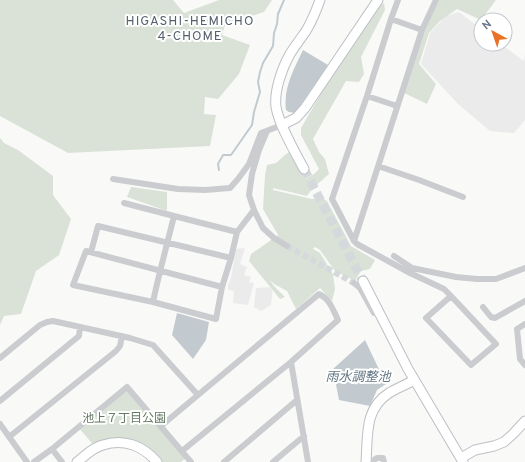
<svg xmlns="http://www.w3.org/2000/svg" width="525" height="462" font-family="Overpass,'Noto Sans JP',sans-serif">
<rect width="100%" height="100%" fill="#f9faf7"/>
<!-- built -->
<path fill="#eaebea" d="M459,12L481,29V44H501L524,61L525,54V120L514,133L490,131L458,104L421,64L430,33L446,16Z
M245,248L240,264L247,267L244,275L251,277L249,282L254,283L248,305L233,303L234,291L228,290V285L231,278L236,249Z
M273,287L271,305L261,311L254,307L256,288Z"/>
<!-- green -->
<path fill="#dae2d8" d="M0,0H173L184,13L219,0H272L264,12L225,25L222,35L250,45L239,74L218,99L205,97L204,114L216,115L210,146L68,153L0,116Z
M439,0H496L481,20L457,9L440,21L429,33L419,64L436,84L427,104L404,93L421,39Z
M384,3L385,10L361,57L364,74L359,82L346,81L313,139L319,152L325,159L329,174L312,189L307,196L273,188V190L312,199L322,198L327,201L351,246L375,260L370,269L361,271L355,281L335,271L320,250L315,247L313,249L320,253L333,274L335,289L332,301L320,288L296,309L287,291L274,284L270,280L273,285L285,297L280,299L249,261L251,254L278,235L263,209L265,175L267,165L276,163L286,154L291,151L305,179L314,174L319,169L301,135V128L326,85L378,7Z
M0,138L4,143L18,150L53,176V195L71,219L59,255L36,271L21,314L4,316L0,325Z
M131,187L167,192V211L127,197Z
M127,387L187,457L181,462H157L126,443L96,448L78,427Z"/>
<!-- water -->
<path fill="#c2cad0" d="M303,50L328,65L295,113L289,112L286,110C283,88 294,69 303,50Z
M177,313L209,322L206,340L193,359L172,335Z
M365,340L386,384L377,390L370,406L339,400L333,369Z"/>
<g fill="none" stroke-linecap="round" stroke-linejoin="round">
<!-- stream -->
<path stroke="#c2cad0" stroke-width="2" d="M219,170L218,164L223,155H231L252,125L254,112L260,92L258,82L260,72L263,63L273,46L274,33L277,24L278,14L284,0"/>
<!-- street-tunnel -->
<path stroke="#d5d9dc" stroke-width="6" stroke-dasharray="6 3" stroke-linecap="butt" d="M287,246L354,283"/>
<!-- secondary-tunnel -->
<path stroke="#d5d9dc" stroke-width="9" stroke-dasharray="9 4.5" stroke-linecap="butt" d="M304,169L363,281"/>
<defs>
<path id="secondary" d="M282,125L296,118L305,108L378,0
M304,169C295,152 279,125 276,107C274,91 282,68 290,54C295,46 301,38 306,31C312,21 316,11 320,0
M363,281L408,369L463,462
M461,458L475,450L494,446L504,442L513,434L525,421
M77,462C85,456 93,447 103,445C124,438 143,446 157,462
M366,462C368,436 364,409 389,393C397,388 406,385 414,380"/>
</defs>
<!-- secondary casing -->
<use href="#secondary" stroke="#bcbfc5" stroke-width="11"/>
<!-- street -->
<path stroke="#caccd0" stroke-width="6" d="M398,0L391,19L367,96L332,199L354,241L357,244L410,273L444,289L451,296
M391,19L422,30
M367,96L397,106
M267,131L259,150L252,174L249,195L254,210L263,228L274,238L287,246
M378,166L419,180L463,197
M113,179L178,189L205,190L230,188L238,179L249,164L261,133L282,125
M124,203L174,216
M354,241L422,30L436,0
M91,252L98,226L231,258
M394,256L412,268L456,277L477,279H496L525,268
M354,283L360,288L374,313H376
M222,287L86,251L73,285L153,302L216,319L222,287L231,258L237,232L254,210
M451,296L496,344L471,365L426,318Z
M153,302C159,273 167,245 174,216L237,232
M483,307L491,317L495,318L525,301
M525,324L517,329L520,359L525,365
M0,358L40,325L47,322L53,321L130,338L153,345L198,395L319,294C330,299 333,310 338,320L291,362L308,462
M0,401L79,336L80,327
M0,424L27,462
M161,426L198,395
M9,437L116,351L120,346L122,336
M182,451L291,362
M34,462L52,449
M62,462L52,449L127,387L191,462
M224,462L297,400
M273,462L304,436
M371,462L377,458H383L384,462"/>
<!-- secondary -->
<use href="#secondary" stroke="#fff" stroke-width="9"/>
</g>
<g text-anchor="middle" dominant-baseline="central" stroke-width="4" stroke-linejoin="round" paint-order="stroke">
<!-- park labels -->
<g font-size="12" fill="#647a63" stroke="#fff">
<text x="124" y="419">池上７丁目公園</text>
</g>
<!-- neighbourhood labels -->
<g font-size="13" letter-spacing="1" fill="#56606e" stroke="#fff">
<text x="190" y="22">HIGASHI-HEMICHO<tspan x="190" dy="15">4-CHOME</tspan></text>
</g>
<!-- water labels -->
<g font-size="13" font-style="italic" fill="#637784" stroke="#fff">
<text x="358" y="378">雨水調整池</text>
</g>
</g>
<!-- north arrow -->
<g transform="translate(493 32) rotate(320)"><circle r="19" fill="#ffffff" stroke="#c3c8d0"/>
<path d="M0-3L7 15L0 10L-7 15Z" fill="#e97227"/>
<text y="-6" font-size="11" font-weight="bold" text-anchor="middle" fill="#687589">N</text>
</g>
</svg>
